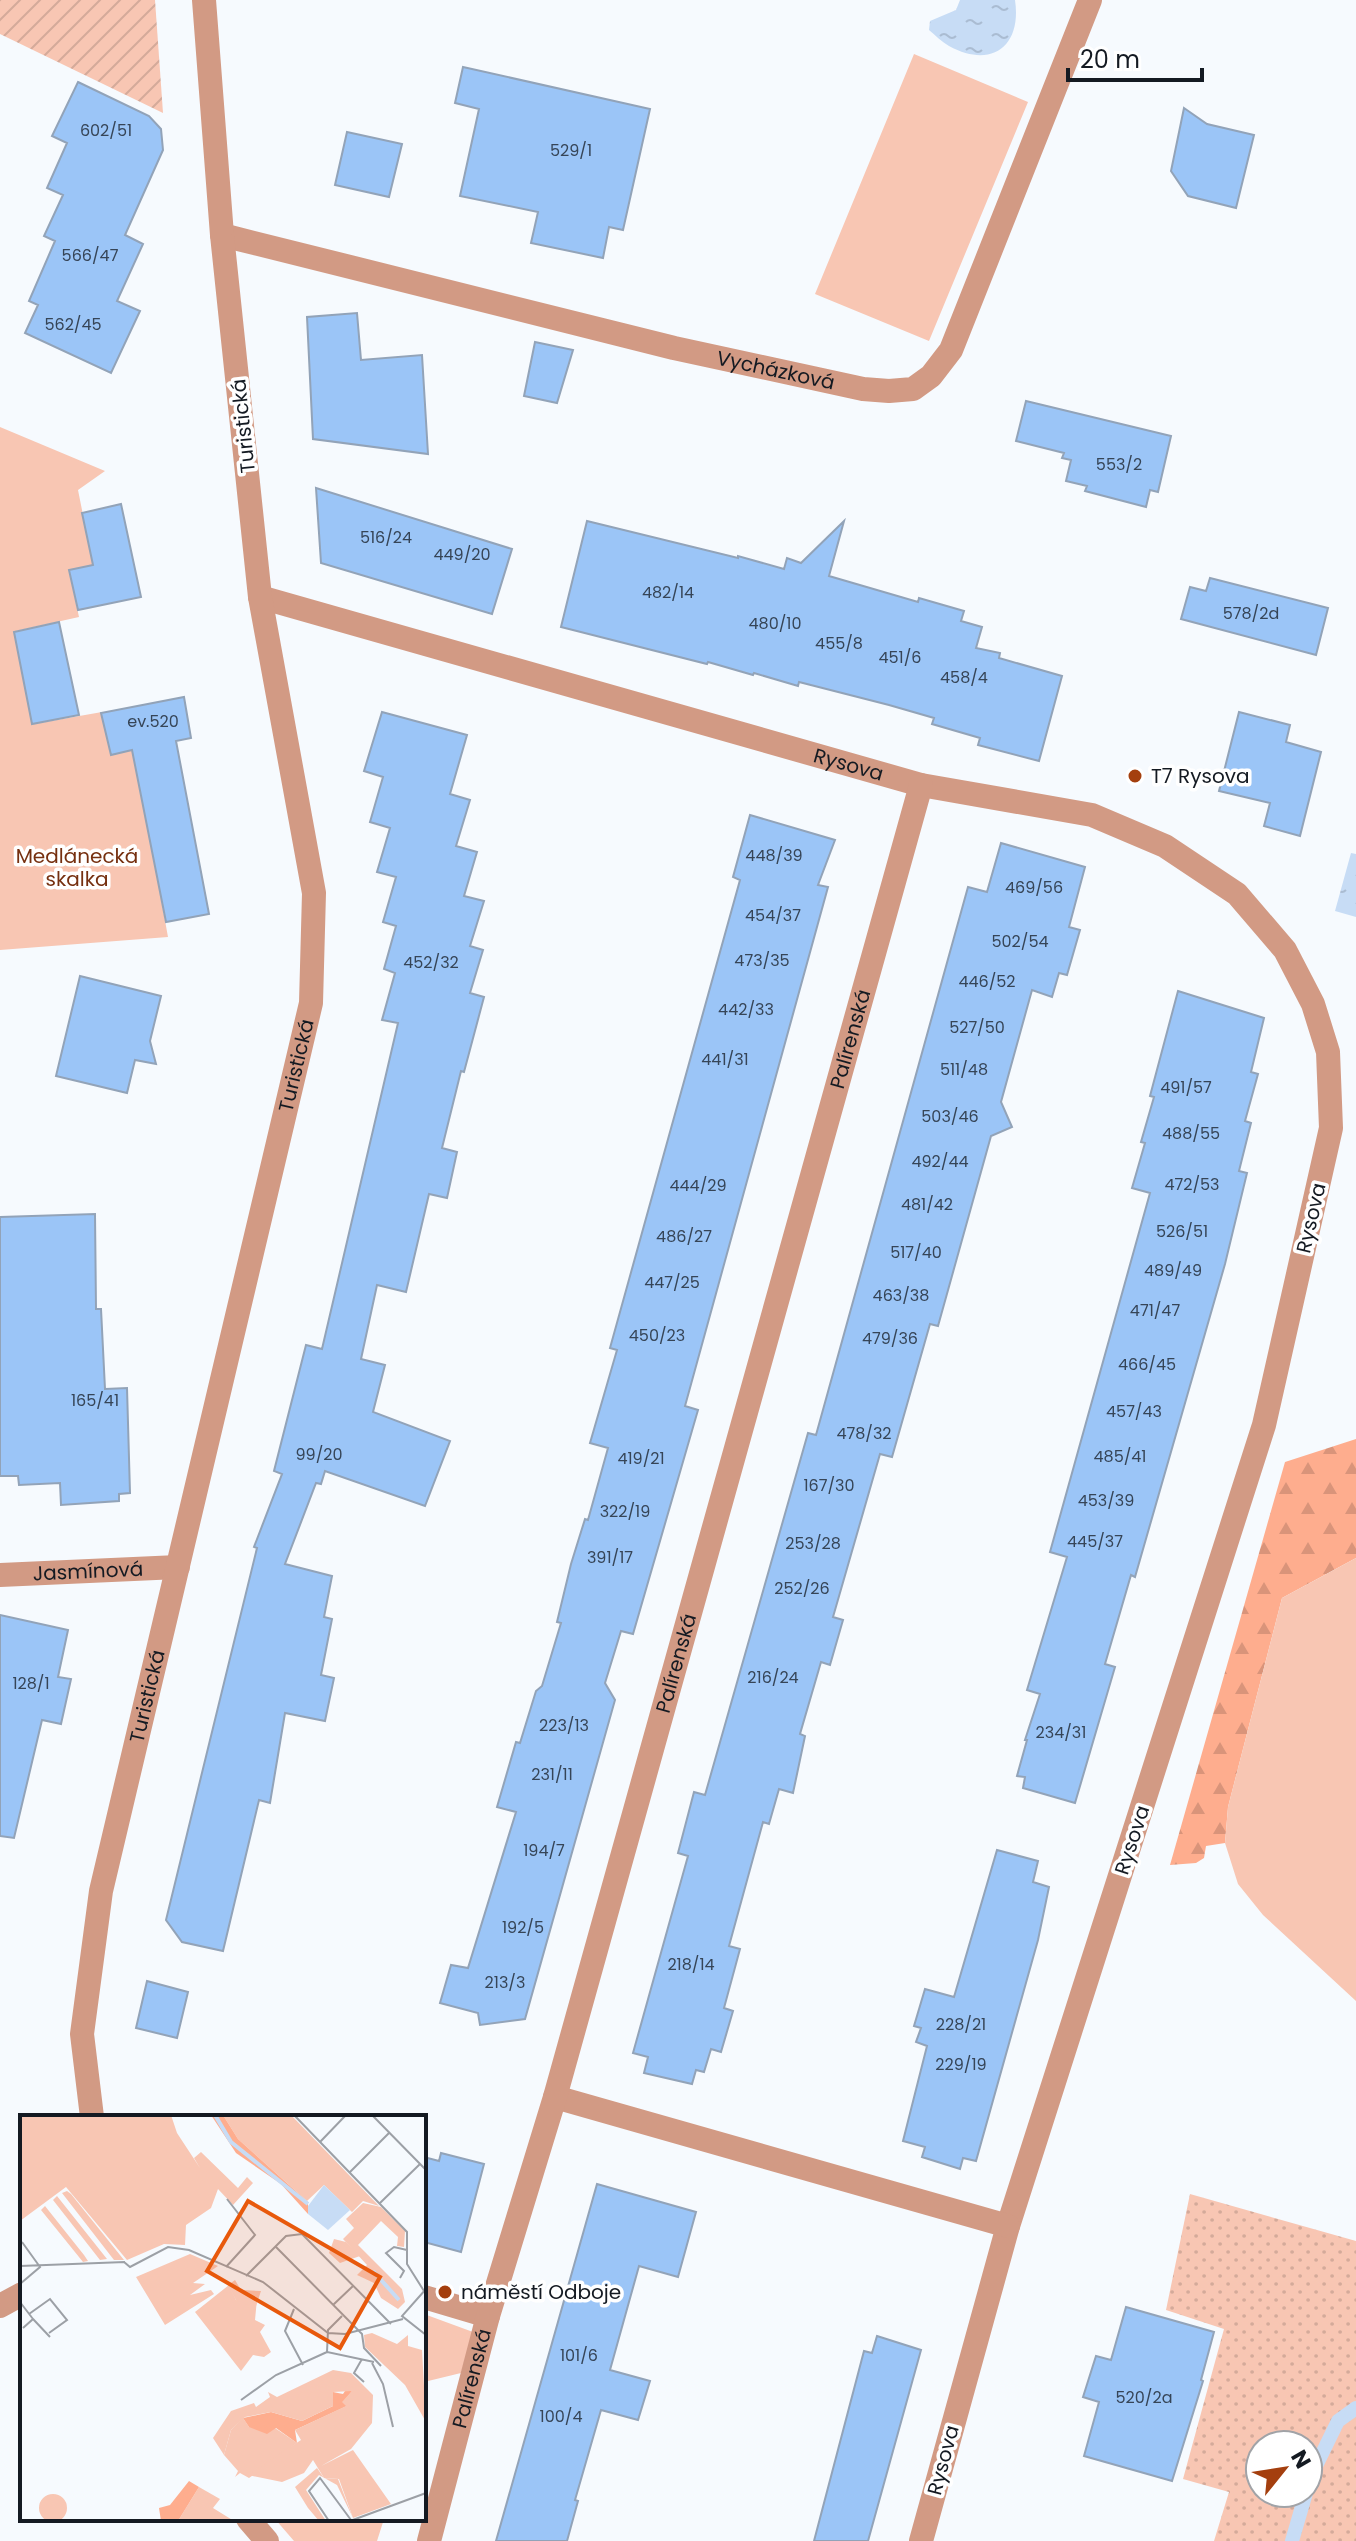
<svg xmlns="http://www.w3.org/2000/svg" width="1356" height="2541" font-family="Poppins,sans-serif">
<defs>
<pattern id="grass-dots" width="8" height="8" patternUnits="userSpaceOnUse" patternTransform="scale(2)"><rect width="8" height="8" fill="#f8c6b3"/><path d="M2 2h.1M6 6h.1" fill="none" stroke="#d4aa9a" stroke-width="1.8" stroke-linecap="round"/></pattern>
<pattern id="forest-firs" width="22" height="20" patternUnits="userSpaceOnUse" patternTransform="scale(2)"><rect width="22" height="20" fill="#fead8e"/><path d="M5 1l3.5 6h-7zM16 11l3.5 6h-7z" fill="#d9947a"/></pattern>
<pattern id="garden-furrows" width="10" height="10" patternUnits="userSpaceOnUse" patternTransform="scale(2)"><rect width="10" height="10" fill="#f8c6b3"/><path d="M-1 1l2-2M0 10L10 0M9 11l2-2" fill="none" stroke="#d4aa9a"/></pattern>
<pattern id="water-ripples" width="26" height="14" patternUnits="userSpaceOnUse" patternTransform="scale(2)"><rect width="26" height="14" fill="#c7dcf5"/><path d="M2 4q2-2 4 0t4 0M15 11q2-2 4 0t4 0" fill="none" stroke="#aabcd2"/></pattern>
</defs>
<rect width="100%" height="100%" fill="#f6fafe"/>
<!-- grass -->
<path fill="url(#grass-dots)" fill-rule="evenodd" d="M1190,2194L1356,2241V2541H1214L1229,2492L1183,2479L1224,2329L1166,2310ZM1260,2445H1308V2493H1260Z"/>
<!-- forest -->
<path fill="url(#forest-firs)" d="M1356,1439V1558L1282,1598L1228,1807L1225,1843L1206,1846L1204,1858L1196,1863L1170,1865L1285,1462Z"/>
<!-- park -->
<path fill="#f8c6b3" d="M914,54L1028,102L929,341L815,294Z
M0,427L105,471L78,490L93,565L69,571L79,617L16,631L34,724L102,712L110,753L146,747L137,767L168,937L0,950Z
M1356,1558V2001L1263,1915L1238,1884L1225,1843L1228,1807L1282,1598Z
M424,2314L473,2332L461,2373L424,2382Z
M275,2519H384L377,2541H294Z"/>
<!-- garden -->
<path fill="url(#garden-furrows)" d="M0,0H155L163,113L0,34Z"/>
<!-- water -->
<path fill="url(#water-ripples)" d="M960,0H1015C1022,47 991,69 949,46C942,42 935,35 929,30L930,21L956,10Z
M1351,853L1356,854V917L1335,911Z"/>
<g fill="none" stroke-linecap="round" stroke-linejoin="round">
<!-- stream -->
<path stroke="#c7dcf5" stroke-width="14" d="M1308,2488L1313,2472L1338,2421L1356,2408
M1292,2541L1306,2493"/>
</g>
<!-- building -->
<path fill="#9bc5f7" stroke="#92a3b8" stroke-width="2" d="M463,67L650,109L623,230L609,227L603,258L531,243L538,212L460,196L479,109L455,103Z
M78,82L149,116L161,129L163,150L125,235L143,244L117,301L140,311L111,373L25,333L38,305L29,301L55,241L44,236L63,195L47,188L67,143L52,136Z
M1184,108L1207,124L1254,135L1236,208L1188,196L1171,171Z
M347,132L402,144L389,197L335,185Z
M357,313L361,360L422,355L428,454L313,439L307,317Z
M535,342L573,350L557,403L524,396Z
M1026,401L1171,436L1158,492L1150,490L1146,507L1085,491L1087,486L1066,481L1071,460L1062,458L1064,453L1016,441Z
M316,488L512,549L492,614L321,563Z
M121,504L141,597L78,610L69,570L93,565L82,513Z
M587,521L738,558V556L784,569L787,558L801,563L844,521L829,576L918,602L919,598L964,611L961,621L982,627L976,648L1000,653L999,658L1062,676L1039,761L978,745L980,738L932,724L934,718L889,705L799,682L798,686L754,673L753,675L708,662L707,664L561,627Z
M1210,578L1328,608L1316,655L1181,619L1190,587L1206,591Z
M59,622L79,715L32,724L14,632Z
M184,697L191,738L176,741L209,914L166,922L132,750L111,755L101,713Z
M382,712L467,735L450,794L470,800L456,846L477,852L464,896L484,901L470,946L483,950L470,993L484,997L464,1072L461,1071L442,1148L457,1152L447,1198L429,1194L406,1292L377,1285L361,1359L385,1365L373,1412L450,1441L425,1506L325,1471L321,1484L316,1483L285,1564L332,1576L324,1617L332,1619L321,1675L334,1678L325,1721L285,1713L270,1803L259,1800L223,1951L182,1942L166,1920L257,1548L254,1547L282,1474L274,1471L306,1345L322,1349L398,1023L382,1020L395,973L384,969L396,926L383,922L396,877L377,872L390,828L370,822L383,777L364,771Z
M1239,712L1290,725L1286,742L1321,752L1300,836L1264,826L1270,803L1219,791Z
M750,815L835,840L818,885L828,887L685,1406L698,1410L633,1634L621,1631L605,1683L615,1700L525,2019L480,2025L478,2013L440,2003L451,1965L468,1968L516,1812L497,1807L516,1742L520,1743L536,1691L542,1686L561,1623L557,1622L571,1564L585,1519L588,1520L608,1448L590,1443L617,1350L610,1348L740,880L733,877Z
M1001,843L1085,867L1069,927L1080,930L1067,975L1059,973L1052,997L1032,990L1001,1102L1012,1127L991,1136L938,1326L930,1324L892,1457L880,1454L833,1617L843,1620L830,1665L821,1662L800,1734L805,1736L793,1793L779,1789L769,1824L763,1822L729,1946L740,1949L724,2008L733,2011L721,2052L711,2049L704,2072L696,2070L692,2084L644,2073L648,2057L633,2053L688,1856L678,1853L694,1792L705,1795L808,1433L816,1435L968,887L987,892Z
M80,976L161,996L150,1041L156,1064L135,1060L127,1093L56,1076Z
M1178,991L1264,1018L1251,1072L1258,1074L1245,1121L1251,1123L1239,1171L1247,1173L1225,1264L1135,1577L1131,1575L1105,1664L1115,1667L1075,1803L1023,1788L1025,1777L1017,1776L1027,1740H1025L1040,1694L1027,1690L1067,1557L1050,1552L1150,1193L1132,1188L1145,1143L1141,1142L1154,1097L1150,1096Z
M95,1214L96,1309H101L105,1389L127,1388L130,1493L119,1494V1501L61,1505L60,1483L19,1485L18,1476H0V1217Z
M0,1615L68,1630L58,1677L71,1679L61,1724L42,1720L14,1838L0,1836Z
M997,1850L1038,1861L1033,1882L1049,1887L1038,1940L976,2161L963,2158L960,2169L922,2157L925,2147L903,2141L927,2046L916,2042L921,2028L914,2026L925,1989L954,1997Z
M147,1981L188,1992L177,2038L136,2028Z
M441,2153L484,2164L461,2252L424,2242V2157L439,2161Z
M597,2184L696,2212L678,2277L639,2266L610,2370L650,2381L638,2420L601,2410L575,2500L578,2501L567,2541H496Z
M1126,2307L1214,2332L1201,2380L1203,2381L1172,2481L1084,2456L1099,2402L1083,2397L1096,2356L1111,2360Z
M877,2336L921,2350L868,2541H814L864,2351L872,2353Z"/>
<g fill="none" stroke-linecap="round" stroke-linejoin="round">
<!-- street -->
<g stroke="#d29a84" stroke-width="24">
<path id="s1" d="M222,235L674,348L863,389L889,391L913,389L931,376L951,350L1090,0"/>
<path id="s2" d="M260,597L921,785L1092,815L1165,846L1237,894L1285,950L1313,1004L1328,1052L1331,1128L1264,1425L1008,2226L921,2541"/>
<path id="s3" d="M0,1575L178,1567"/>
<path d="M555,2097L1008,2226"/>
<path id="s4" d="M92,2117L82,2034L101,1891L311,1003L314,893L260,597L222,235L204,0"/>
<path d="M424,2297L488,2316"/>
<path d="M0,2306L22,2294"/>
<path d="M248,2519L267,2541"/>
<path id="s5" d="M429,2541L488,2316L555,2097L921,785"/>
</g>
</g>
<!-- markers -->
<g fill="#a43f0e" stroke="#fff" stroke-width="3">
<circle cx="1135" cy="776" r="8"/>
<circle cx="445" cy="2292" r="8"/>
</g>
<g text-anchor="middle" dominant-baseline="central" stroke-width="7" stroke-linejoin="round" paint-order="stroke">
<!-- number labels -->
<g font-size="16" fill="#364557">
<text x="106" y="130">602/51</text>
<text x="571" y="150">529/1</text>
<text x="90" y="255">566/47</text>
<text x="73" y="324">562/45</text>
<text x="1119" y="464">553/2</text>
<text x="386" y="537">516/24</text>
<text x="462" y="554">449/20</text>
<text x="668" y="592">482/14</text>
<text x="1251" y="613">578/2d</text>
<text x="775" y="623">480/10</text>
<text x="839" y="643">455/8</text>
<text x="900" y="657">451/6</text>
<text x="964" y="677">458/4</text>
<text x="153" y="721">ev.520</text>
<text x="774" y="855">448/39</text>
<text x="1034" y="887">469/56</text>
<text x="773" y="915">454/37</text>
<text x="1020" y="941">502/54</text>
<text x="762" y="960">473/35</text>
<text x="431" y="962">452/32</text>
<text x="987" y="981">446/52</text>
<text x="746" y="1009">442/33</text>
<text x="977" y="1027">527/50</text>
<text x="725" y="1059">441/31</text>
<text x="964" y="1069">511/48</text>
<text x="1186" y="1087">491/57</text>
<text x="950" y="1116">503/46</text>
<text x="1191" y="1133">488/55</text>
<text x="940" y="1161">492/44</text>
<text x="1192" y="1184">472/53</text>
<text x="698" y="1185">444/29</text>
<text x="927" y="1204">481/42</text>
<text x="1182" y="1231">526/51</text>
<text x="684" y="1236">486/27</text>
<text x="916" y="1252">517/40</text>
<text x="1173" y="1270">489/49</text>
<text x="672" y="1282">447/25</text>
<text x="901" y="1295">463/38</text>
<text x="1155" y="1310">471/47</text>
<text x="657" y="1335">450/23</text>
<text x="890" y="1338">479/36</text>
<text x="1147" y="1364">466/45</text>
<text x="95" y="1400">165/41</text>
<text x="1134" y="1411">457/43</text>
<text x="864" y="1433">478/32</text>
<text x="319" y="1454">99/20</text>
<text x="1120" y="1456">485/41</text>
<text x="641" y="1458">419/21</text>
<text x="829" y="1485">167/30</text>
<text x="1106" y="1500">453/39</text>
<text x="625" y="1511">322/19</text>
<text x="1095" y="1541">445/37</text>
<text x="813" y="1543">253/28</text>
<text x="610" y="1557">391/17</text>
<text x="802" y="1588">252/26</text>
<text x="773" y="1677">216/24</text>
<text x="31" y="1683">128/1</text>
<text x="564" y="1725">223/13</text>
<text x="1061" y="1732">234/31</text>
<text x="552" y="1774">231/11</text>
<text x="544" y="1850">194/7</text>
<text x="523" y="1927">192/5</text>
<text x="691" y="1964">218/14</text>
<text x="505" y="1982">213/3</text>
<text x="961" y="2024">228/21</text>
<text x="961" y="2064">229/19</text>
<text x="579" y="2355">101/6</text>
<text x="1144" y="2397">520/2a</text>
<text x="561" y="2416">100/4</text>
</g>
<!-- street labels -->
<g font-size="20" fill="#141a22" stroke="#fff">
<text stroke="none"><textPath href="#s1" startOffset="570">Vycházková</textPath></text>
<text transform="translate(243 426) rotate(-96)">Turistická</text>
<text stroke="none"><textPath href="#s2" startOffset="612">Rysova</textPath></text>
<text stroke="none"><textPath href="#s5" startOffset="1560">Palírenská</textPath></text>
<text stroke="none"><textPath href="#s4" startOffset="1076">Turistická</textPath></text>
<text transform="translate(1311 1218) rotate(-77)">Rysova</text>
<text stroke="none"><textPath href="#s3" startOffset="88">Jasmínová</textPath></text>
<text stroke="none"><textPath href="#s5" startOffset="912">Palírenská</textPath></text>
<text stroke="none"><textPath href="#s4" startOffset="428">Turistická</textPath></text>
<text transform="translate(1132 1840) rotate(-72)">Rysova</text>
<text stroke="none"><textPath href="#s5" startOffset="168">Palírenská</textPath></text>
<text transform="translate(943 2460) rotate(-75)">Rysova</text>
</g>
<!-- poi labels -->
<g font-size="20" fill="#141a22" stroke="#fff" text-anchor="start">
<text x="1151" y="776">T7 Rysova</text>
<text x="461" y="2292">náměstí Odboje</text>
</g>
<!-- park labels -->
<g font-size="20" fill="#763010" stroke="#fff">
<text x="77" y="856">Medlánecká<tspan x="77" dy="23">skalka</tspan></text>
</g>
</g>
<!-- overview -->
<g transform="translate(20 2115)">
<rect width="406" height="406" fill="#f6fafe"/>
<path d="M203,0H271L359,91L343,86L332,97L304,70L287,86L218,24ZM343,88L361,92L385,116L384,132L377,131L378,122L361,106L338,130L382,174L385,187L378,194L361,183L354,168L337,160L347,150L323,124L334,113L326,104ZM223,303L229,312L255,313L277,328L229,363L220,358L215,362L218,356L204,340L211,315ZM297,353L304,363L318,364L333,403L317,370L299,360L286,375L306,406H299L288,393L275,372ZM179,372L200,384L193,393L214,406H158ZM19 393a14 14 0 1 1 28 0a14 14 0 1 1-28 0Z" fill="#f8c6b3"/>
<path d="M191,0H203L218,24L288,87V99L261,69L216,38ZM327,273L333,275L323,287L327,291L275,315L277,328L256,313L247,319L229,312L223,303L251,297L282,306L313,291V277L323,279ZM169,366L179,372L158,406H141L139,393L150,390Z" fill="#fead8e"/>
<path d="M314,124L326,127L340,141L320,148L309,138ZM215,165L221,175L241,176L236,191L225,195L219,191L208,170ZM352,218L377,229L388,220V231L402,235L406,307L385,270L345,232L344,220Z" fill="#f8c6b3"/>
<path d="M0,0H151L157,18L180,53L174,43L181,37L218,73L227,62L233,68L213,90L198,74L191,93L166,110L165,130L144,129L107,145L46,72L0,106ZM47,76L51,79L104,145H94L42,78ZM37,81L87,144L80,145L33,85ZM25,91L64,140L68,146L63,147L21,95ZM170,139L198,151L173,168L185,169L170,180L191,175L194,179L145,210L116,162ZM209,170L216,185L228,190L237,184L235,205L245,210L240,217L251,237L244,242L233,240L221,256L175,197ZM313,255L331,258L353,280L352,308L331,334L301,351L333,335L371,389L333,403L319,364L304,363L293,345L284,358L262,367L228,360L281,325L275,315L326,291L322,287L332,276L313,277V291L282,306L251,297L225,302L211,315L204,340L193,323L211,296L234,288L236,292L250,282L248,277L257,282Z" fill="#f8c6b3"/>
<path d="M304,70L330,95L308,115L288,99V91Z" fill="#c7dcf5"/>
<path fill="none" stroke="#c7dcf5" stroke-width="4" d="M195,0L211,27L288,89M353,156L379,185"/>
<path fill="none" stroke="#9ca0a6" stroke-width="2" d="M274,0L387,117V149L404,176M352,0L406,55M300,27L326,0M330,57L369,18M360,88L400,49M256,132L342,219L344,233L361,251M104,147L110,152L148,132L169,135L243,167L308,218L325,219L383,204M0,151L105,147M206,152L235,120L207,84M226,161L266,121L282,119L371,209M380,163L384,156L366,138L374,132L387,135M0,169L20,152L2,127M406,174L382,201L406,220M0,187L13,204L3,213M313,190L333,171M274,194L265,216L283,250M9,199L30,184L47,205L29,218M322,201L308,215L307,237L354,247M13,204L30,222M342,244L334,258L344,267M352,248L363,269L373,312M221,285L256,260L307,237M309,406L289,376L300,363L331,405M330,406L406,378"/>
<path fill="#e8590c" fill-opacity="0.15" stroke="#e8590c" stroke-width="4" d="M228,86L360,162L320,233L187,156Z"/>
<rect width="406" height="406" fill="none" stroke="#141a22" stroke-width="4"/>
</g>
<!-- north arrow -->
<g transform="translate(1284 2469) rotate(60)"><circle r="38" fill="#ffffff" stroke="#a1a3a7" stroke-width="2"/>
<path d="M0-6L14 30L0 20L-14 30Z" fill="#a43f0e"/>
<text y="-12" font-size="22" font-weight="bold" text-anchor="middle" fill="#141a22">N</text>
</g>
<!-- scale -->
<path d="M1068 68v12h134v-12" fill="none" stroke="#141a22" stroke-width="4"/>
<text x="1080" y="68" font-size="24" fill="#141a22" stroke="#ffffff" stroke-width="6" paint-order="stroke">20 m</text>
</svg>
